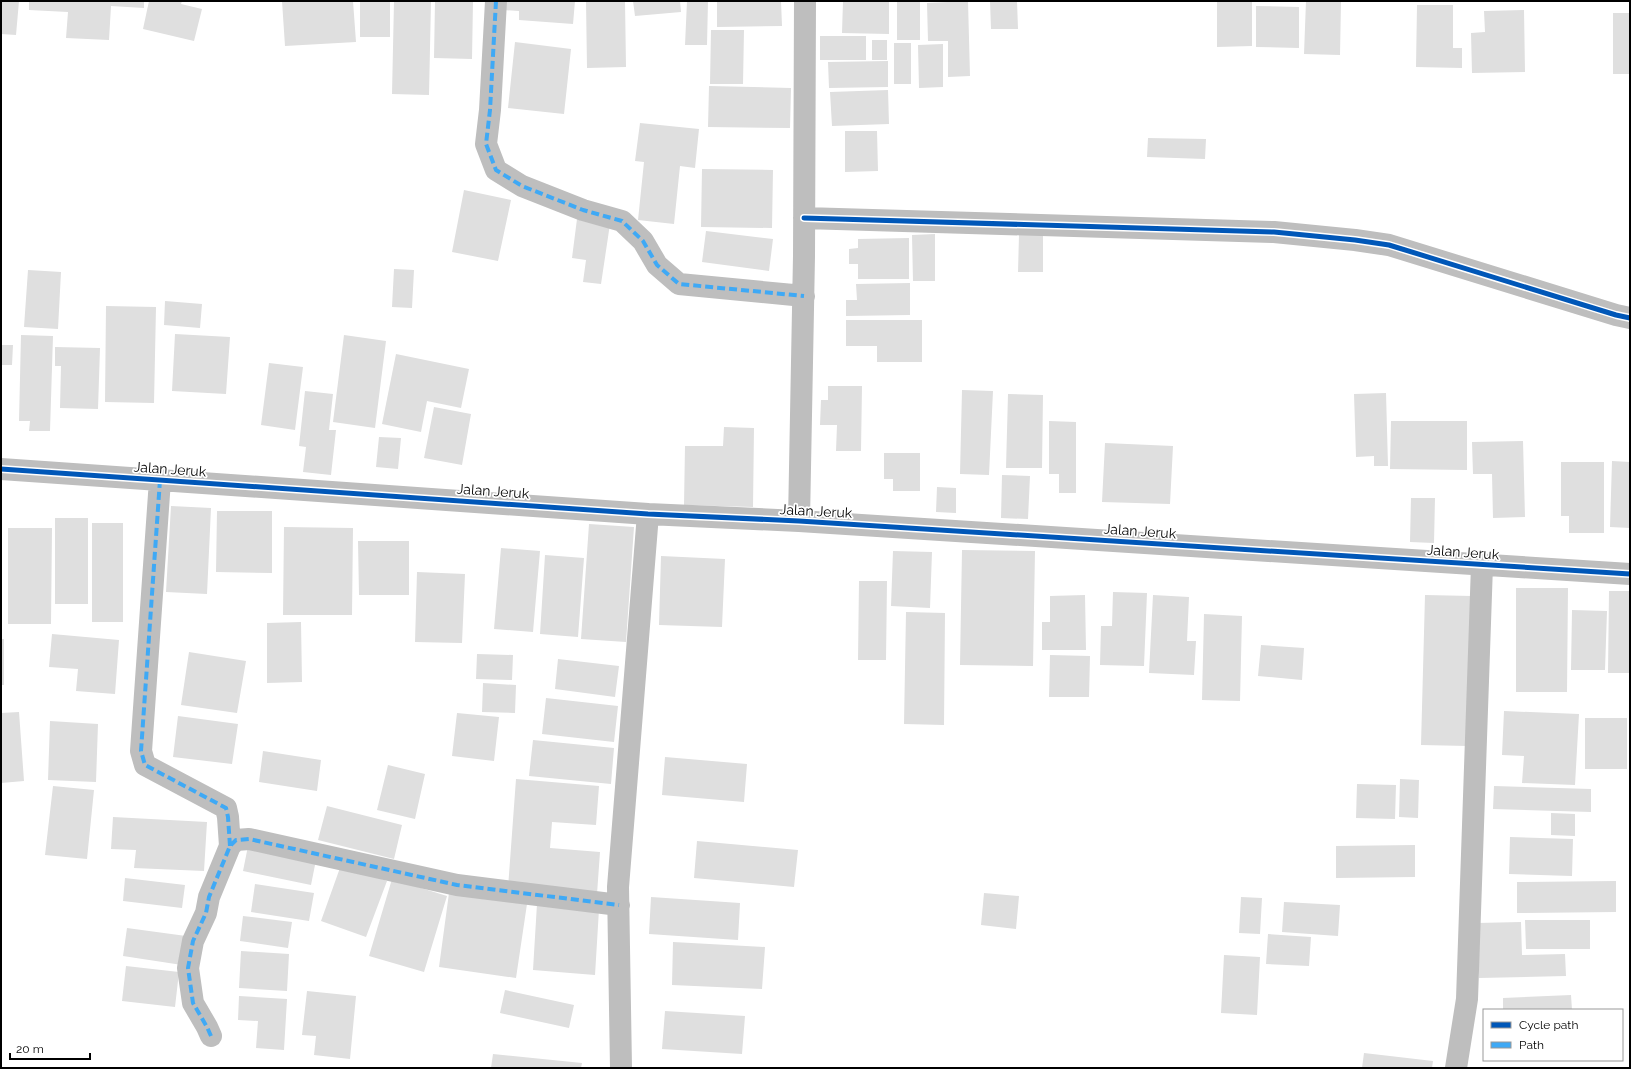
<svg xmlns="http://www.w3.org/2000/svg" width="1631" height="1069" font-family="Raleway,sans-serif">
<rect width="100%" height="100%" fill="#fff"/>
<!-- building -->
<path fill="#dfdfdf" d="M1,1H19L16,35L1,34Z
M29,1H144V8L111,6L109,40L66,38L68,12L29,10Z
M149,1H182L181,4L202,9L194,41L143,29Z
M282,1H353L356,42L285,46Z
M360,1H390V37H360Z
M394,1H431L429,95L392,94Z
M435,1H473L472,59L434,58Z
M504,1H575L573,24L519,20V11L503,10Z
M586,1H625L626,67L587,68Z
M633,1H680L681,12L635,16Z
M687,1H708L707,45H685Z
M717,1H781L782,26L717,27Z
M843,1H889V34L842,33Z
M897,1H920V40H897Z
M968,1L970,76L948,77V41H928L927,3Z
M990,1H1017L1018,29H991Z
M1217,1H1252V46L1217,47Z
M1306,1H1341L1340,55L1304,54Z
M1417,5H1453V48H1462V68L1416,67Z
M1256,6L1299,7V48L1256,47Z
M1524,10L1525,72L1472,73L1471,33L1485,32L1484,11Z
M1613,13H1630V74H1613Z
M711,30H744L743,84H710Z
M820,36H866V60H820Z
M872,40H887V60H872Z
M515,42L571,49L564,114L508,108Z
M894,43H911V84H894Z
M943,44V87L919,88L918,45Z
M888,61V87L829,88L828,62Z
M709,86L791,88L790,128L708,127Z
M888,90L889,124L832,126L830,92Z
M640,123L699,129L695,168L680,166L674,224L638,220L644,162L635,161Z
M845,131H877L878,171L845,172Z
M1148,138L1206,139L1205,159L1147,157Z
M702,169L773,170L772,228L701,227Z
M464,190L511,200L498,261L452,252Z
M577,219L610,224L601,284L583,282L586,260L572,258Z
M706,231L773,239L769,271L702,262Z
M935,234V281H913L912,235Z
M1019,235H1043V272H1018Z
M909,238V279H858V264H849V249L858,248V239Z
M394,269L414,270L412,308L392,307Z
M28,270L61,272L58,329L24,327Z
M910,283V315L846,316V300H857L856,284Z
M165,301L202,304L200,328L164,325Z
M106,306L156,307L154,403L105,402Z
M846,320H922V362H877V346H846Z
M175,334L230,337L226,394L172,391Z
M21,335L53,336L50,431H29L30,421H19Z
M344,335L386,341L375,428L333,422Z
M1,345H13L12,365H1Z
M55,347L100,348L98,409L60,408L61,366H55Z
M396,354L469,369L461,408L427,401L421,432L382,424Z
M269,363L303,367L295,430L261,425Z
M828,386H862L861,451H836L837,425H820L821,400H828Z
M962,390L993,391L989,475L960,474Z
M305,391L333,394L329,430H336L331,475L303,472L306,447L299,446Z
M1386,393L1388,466H1374V456L1356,457L1354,394Z
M1008,394L1043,395L1042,468H1006Z
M434,407L471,414L462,465L424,458Z
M1049,421L1076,422V493H1059V474H1049Z
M1391,421H1467V470L1390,469Z
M724,427L754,428L753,507L684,505L685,446H723Z
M379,437L401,438L398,469L376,467Z
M1523,441L1525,517L1493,518L1492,474H1473L1472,442Z
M1105,443L1173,446L1170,504L1102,502Z
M884,453H920V491H893V479H884Z
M1612,461L1630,462V528L1610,527Z
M1561,462H1604V533H1569V516H1561Z
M1002,475L1030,476L1028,519L1001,518Z
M937,487L956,488V513L936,512Z
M1411,498H1435L1434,543L1410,542Z
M171,506L211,508L207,594L166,592Z
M217,511H272V573L216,572Z
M55,518H88V604H55Z
M92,523H123V622H92Z
M589,524L634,527L626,642L581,639Z
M284,527L353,528L352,615H283Z
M8,528H52L51,624H8Z
M358,541H409V595H359Z
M501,548L540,551L533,632L494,629Z
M962,550L1035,551L1033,666L960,665Z
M893,551L932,552L930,608L891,606Z
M545,555L584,558L578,637L540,634Z
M661,556L725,559L722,627L659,625Z
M417,572L465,574L462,643L415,642Z
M859,581H887L886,660H858Z
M1516,588H1568L1567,692H1516Z
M1609,591H1630V673H1608Z
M1113,592L1147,593L1144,666L1100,665L1101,626H1112Z
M1085,595L1086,650H1042V622H1050V596Z
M1153,595L1189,597L1187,641H1196L1194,675L1149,673Z
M1425,595L1472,596L1468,746L1421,745Z
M1572,610L1607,611L1605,670H1571Z
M906,612L945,613L944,725L904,724Z
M1204,614L1242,616L1240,701L1202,700Z
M301,622L302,682L267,683V623Z
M52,634L119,640L115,694L76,691L78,669L49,667Z
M1,639H4V685H1Z
M1261,645L1304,648L1302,680L1258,676Z
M189,652L246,661L237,713L181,705Z
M477,654L513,655L512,680L476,679Z
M1050,655L1090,656L1089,697H1049Z
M558,659L619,666L615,697L555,689Z
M483,683L516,685L515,713L482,712Z
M546,698L618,706L614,742L542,734Z
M1504,711L1579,714L1575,785L1522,783L1524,756L1502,755Z
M19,712L24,781L1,783V713Z
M457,713L499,717L494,761L452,756Z
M178,716L238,724L232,764L173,757Z
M1585,718H1627V769H1585Z
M50,721L98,724L96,782L48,780Z
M533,740L614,748L611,784L529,776Z
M263,751L321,760L317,791L259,782Z
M665,757L747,764L744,802L662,795Z
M388,765L425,774L415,819L377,810Z
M516,779L599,786L596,825L552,822L550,848L600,852L597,894L508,888Z
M1400,779L1419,780L1418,818L1399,817Z
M1357,784L1396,785L1395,819L1356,818Z
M53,786L94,790L87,859L45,855Z
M1494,786L1591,789V812L1493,809Z
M327,806L402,825L394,859L318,840Z
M1551,813L1575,814V836L1551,835Z
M113,817L207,822L204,871L134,868L136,850L111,849Z
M1510,837L1573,839L1572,876L1509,874Z
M697,841L798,850L794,887L694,878Z
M1415,845V877L1336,878V846Z
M248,846L316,860L311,885L243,871Z
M341,865L387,881L366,937L321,921Z
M125,878L185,885L182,908L123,901Z
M392,879L447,896L424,972L369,956Z
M1616,881V912L1517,913V882Z
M255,884L314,893L309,921L251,912Z
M449,893L527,904L516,978L439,967Z
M984,893L1019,896L1016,929L981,925Z
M651,897L740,903L738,940L649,934Z
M1241,897L1262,898L1260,934L1239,933Z
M1284,902L1340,905L1338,936L1282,932Z
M537,904L599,909L595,975L533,970Z
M243,916L292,922L288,948L240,941Z
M1525,920H1590V949H1526Z
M1521,922L1522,955L1565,954L1566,976L1479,978L1477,923Z
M127,928L186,936L182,965L123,956Z
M1268,934L1311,937L1309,966L1266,964Z
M673,942L765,947L762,989L672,985Z
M241,951L289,954L287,991L239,988Z
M1224,955L1260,957L1257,1015L1221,1013Z
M126,966L179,972L175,1007L122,1001Z
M505,990L574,1005L569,1028L500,1013Z
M307,991L356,996L350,1059L314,1055L316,1036L302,1035Z
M1571,995L1572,1010H1503V998Z
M239,996L287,999L284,1050L256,1048L258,1021L238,1020Z
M665,1011L745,1016L742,1054L662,1049Z
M1364,1053L1433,1061L1432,1068H1362Z
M493,1054L582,1063L581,1068H491Z"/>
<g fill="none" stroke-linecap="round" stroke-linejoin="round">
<!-- minor -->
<path stroke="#bebebe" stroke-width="22" d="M496,1L490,110L486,144L496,170L522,186L583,210L622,221L643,241L657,265L679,284L804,296
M804,218L1274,232L1355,240L1389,245L1616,315L1630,318
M1,469L648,514L799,521L1630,574
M160,480L141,751L145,765L226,808L228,817L230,846
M799,521L804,256L805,1
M211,1036L207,1027L193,1003L188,968L193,941L206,913L209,897L230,846L236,840L249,839L457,885L619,905
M621,1068L618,887L648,514
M1456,1068L1467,999L1482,565"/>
<!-- quiet -->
<path stroke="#3fa9f5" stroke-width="4" stroke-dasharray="8 4" stroke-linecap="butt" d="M496,1L490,110L486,144L496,170L522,186L583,210L622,221L643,241L657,265L679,284L804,296
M160,480L141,751L145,765L226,808L228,817L230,846
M211,1036L207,1027L193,1003L188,968L193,941L206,913L209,897L230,846L236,840L249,839L457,885L619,905"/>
<defs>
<path id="cycleway" d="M804,218L1274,232L1355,240L1389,245L1616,315L1630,318
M1,469L648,514L799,521L1630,574"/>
</defs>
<!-- cycleway casing -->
<use href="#cycleway" stroke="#fff" stroke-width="8"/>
<!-- cycleway -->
<use href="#cycleway" stroke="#0057b8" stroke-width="5"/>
</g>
<g text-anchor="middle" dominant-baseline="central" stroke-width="3.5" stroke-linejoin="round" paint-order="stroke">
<!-- street labels -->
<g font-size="14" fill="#000" stroke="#fff">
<text transform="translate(170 469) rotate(4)">Jalan Jeruk</text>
<text transform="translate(493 491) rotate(4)">Jalan Jeruk</text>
<text transform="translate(816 511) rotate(3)">Jalan Jeruk</text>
<text transform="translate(1140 531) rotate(4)">Jalan Jeruk</text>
<text transform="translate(1463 552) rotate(4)">Jalan Jeruk</text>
</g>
</g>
<!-- border -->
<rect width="1631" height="1069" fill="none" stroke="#000000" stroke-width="4"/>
<!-- legend -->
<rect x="1483" y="1009" width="140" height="52" fill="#ffffff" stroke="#999999"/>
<rect x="1491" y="1022" width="20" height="6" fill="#0057b8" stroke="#999999"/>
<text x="1519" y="1029" font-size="12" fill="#000000">Cycle path</text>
<rect x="1491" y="1042" width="20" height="6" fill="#3fa9f5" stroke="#999999"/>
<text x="1519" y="1049" font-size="12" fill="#000000">Path</text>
<!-- scale -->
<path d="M10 1053v6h80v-6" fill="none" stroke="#000000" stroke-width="2"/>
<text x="16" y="1053" font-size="12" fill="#000000" stroke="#ffffff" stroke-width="3" paint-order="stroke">20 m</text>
</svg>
